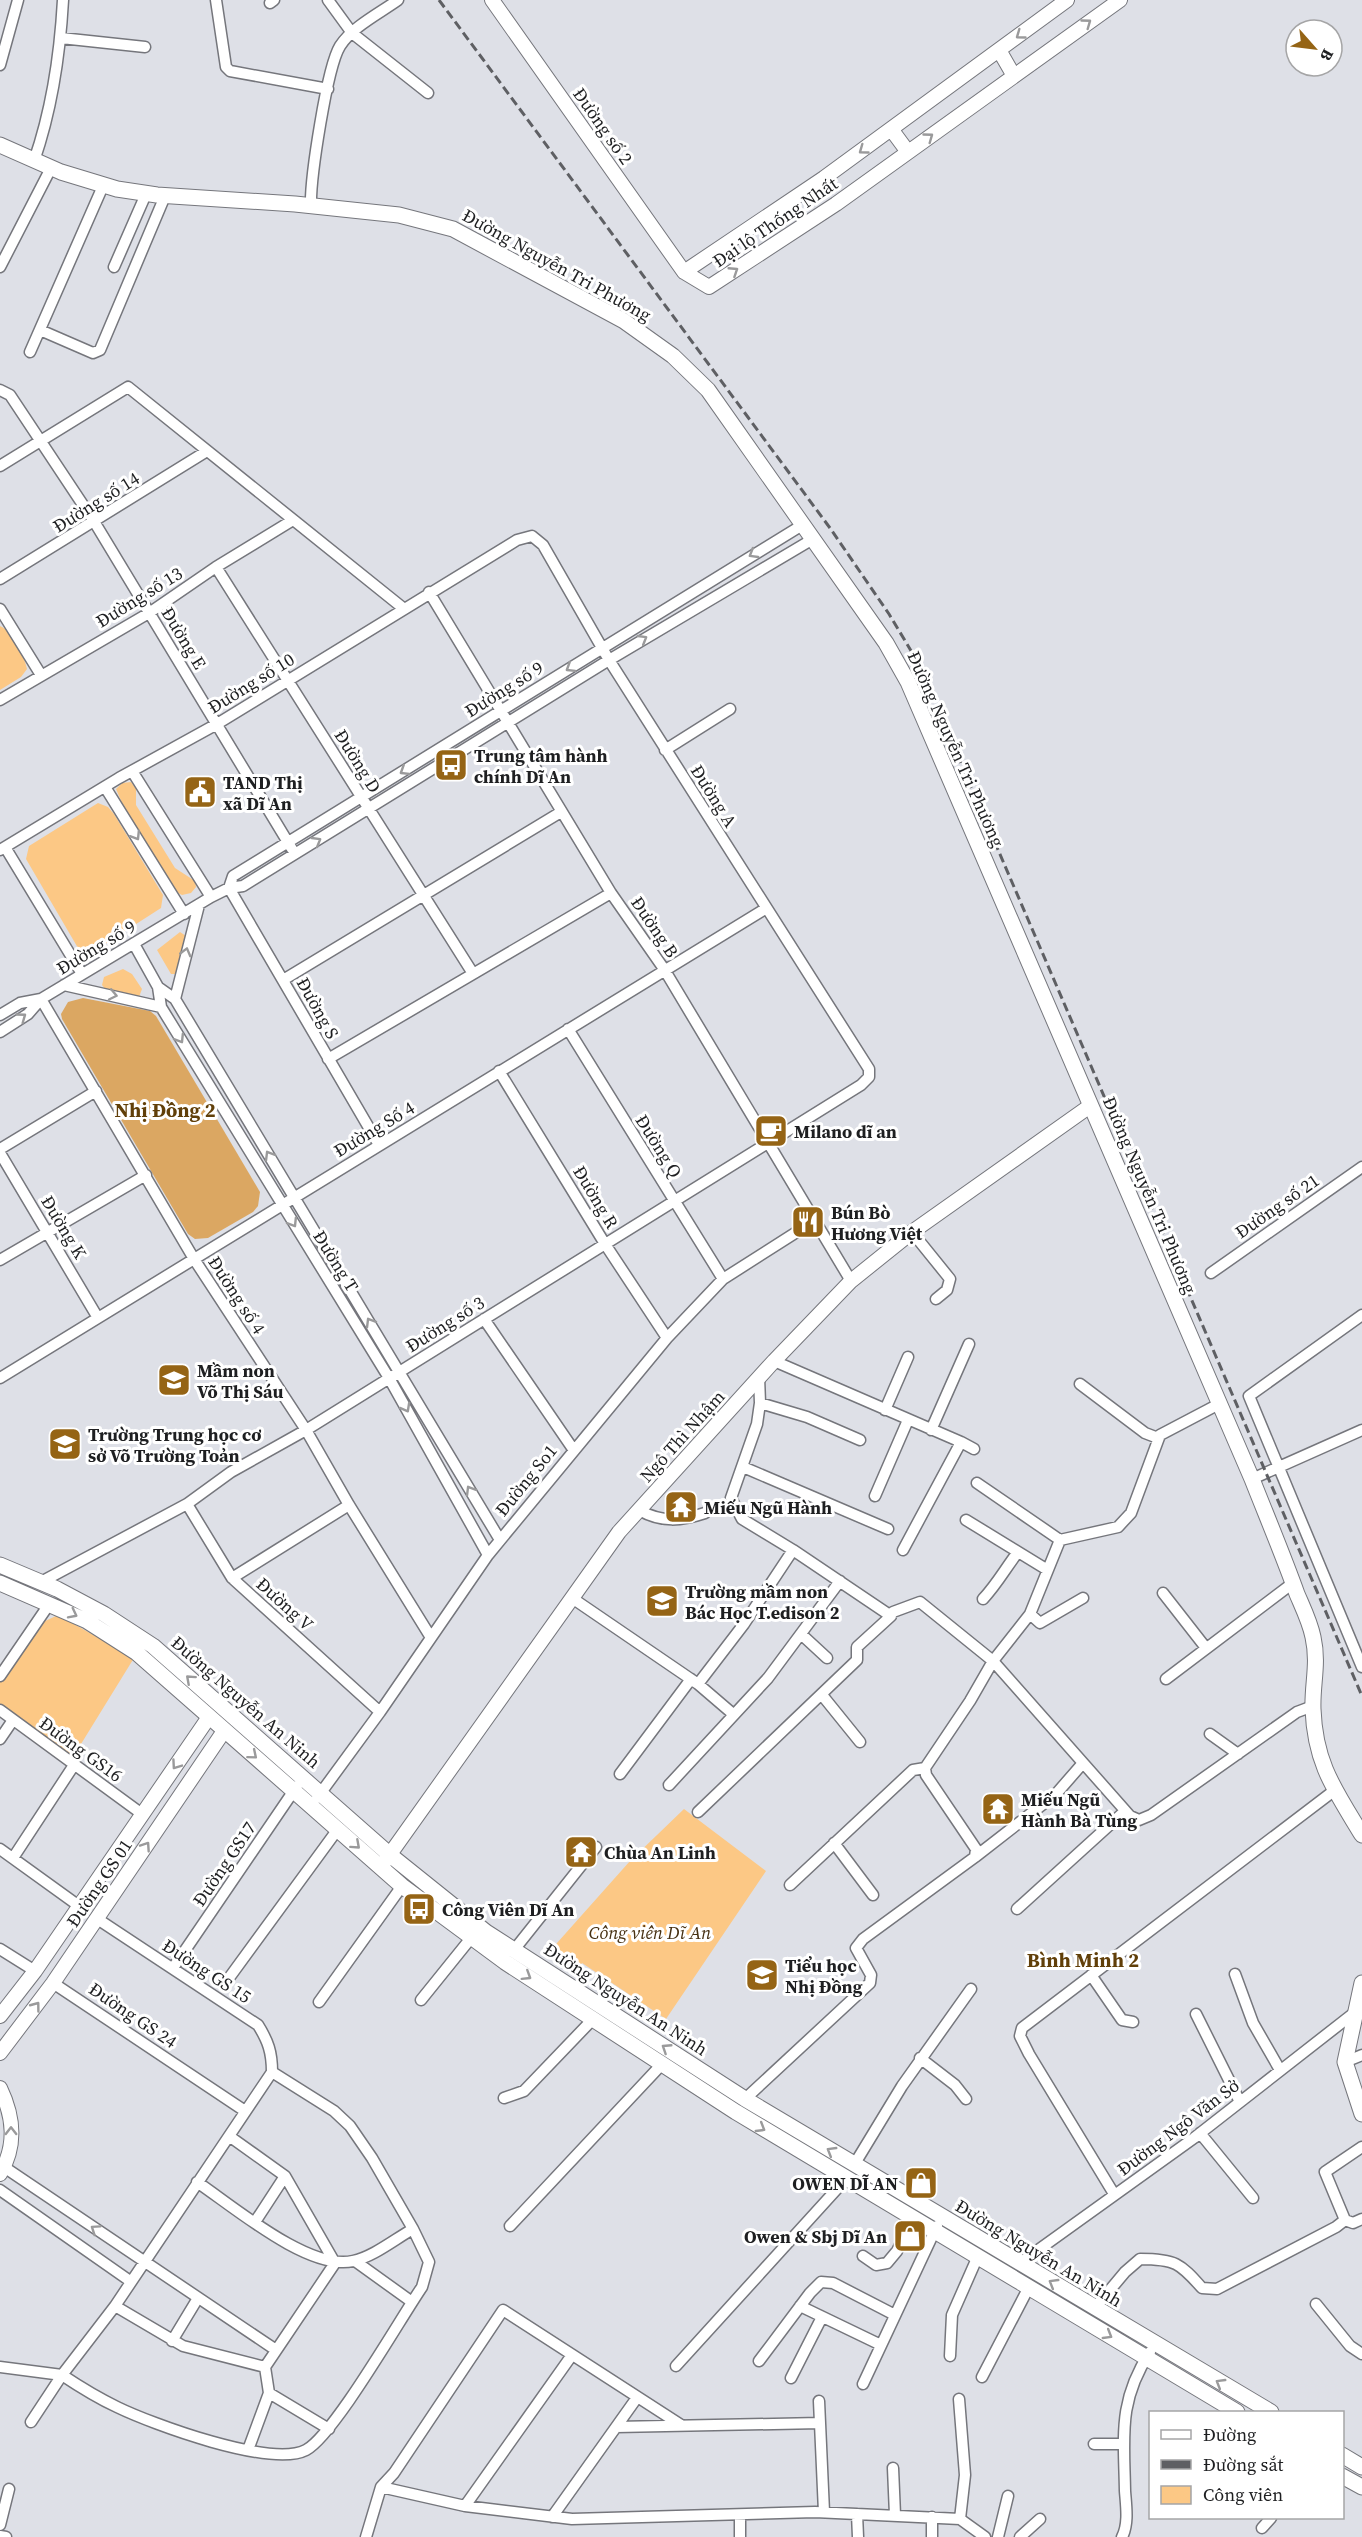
<svg xmlns="http://www.w3.org/2000/svg" width="1362" height="2537" font-family="'Source Serif 4',serif">
<rect width="100%" height="100%" fill="#dee0e7"/>
<!-- green -->
<path fill="#fcc885" d="M0,626C13,631 24,655 27,669L21,677L0,690Z
M131,782L136,789V805L175,868L195,881L196,887L191,893L182,895L176,892L125,810L116,789L122,783Z
M98,803L108,807L114,814L163,895L161,908L91,953L78,948L26,859L29,846Z
M180,932L186,936L177,974H171L157,950Z
M123,969L132,974L142,989L139,997L105,989L102,985L104,977Z
M58,1615L134,1658L73,1757L0,1706V1682L41,1623Z
M684,1809L766,1871L666,2019L582,1963L576,1970L549,1952L630,1861Z"/>
<!-- forest -->
<path fill="#dba762" d="M83,998L150,1011L156,1016L260,1192L258,1206L253,1212L208,1238L195,1239L188,1234L62,1019L61,1014L68,1002Z"/>
<g fill="none" stroke-linecap="round" stroke-linejoin="round">
<defs>
<path id="minor" d="M216,0L226,67L230,71L328,89
M328,0L352,33L428,93
M270,3L274,0
M61,38L145,47
M0,65L18,0
M34,161C52,109 60,55 63,0
M311,206C310,179 327,67 340,46C352,27 380,13 398,0
M0,267L51,168
M114,267L146,194
M40,330L93,353L100,350L165,196
M30,352L103,186
M0,390L10,395L95,523L292,849
M0,466L128,387L403,608
M216,567L472,972
M0,579L207,451
M429,592L611,893L664,969L851,1281
M0,609L41,675
M0,700L149,613L216,567L293,520
M665,750L730,709
M132,771L211,897
M105,787L184,914
M5,847L82,974
M0,850L119,778L217,724L517,540L532,536L543,545L609,660L869,1069V1077L861,1085L306,1430L231,1472L187,1504L41,1582
M229,888L233,876L804,524
M229,888L379,1145
M134,944L158,987L161,1007L389,1378L488,1555
M283,980L561,812
M64,985L161,1007
M158,987L175,999L500,1540
M41,999L194,1259L306,1430L349,1505L430,1636
M175,999L199,905
M0,1015L20,1003L41,999
M568,1029L723,1279
M0,1032L28,1014L41,999L211,897L229,888L243,886L609,660L813,539
M328,1059L611,893
M499,1071L605,1244L667,1338
M0,1149L96,1091
M0,1153L98,1318
M912,1232L950,1279L947,1290L936,1299
M0,1260L146,1175
M1211,1273L1362,1167
M1362,1315L1249,1396L1362,1667
M484,1319L573,1449
M774,1361L961,1442L903,1550
M0,1378L765,909
M1080,1384L1145,1433L1158,1438
M760,1403L807,1417L860,1440
M885,1410L908,1357
M931,1430L969,1344
M961,1442L974,1449
M743,1467L888,1529
M1252,1479L1362,1430
M977,1483L1060,1540
M875,1496L908,1420
M187,1504L232,1578L380,1712
M639,1510C662,1523 681,1521 705,1513
M966,1520L1046,1569
M232,1578L349,1505
M1163,1593L1206,1648
M572,1598L698,1684L733,1714
M983,1599C997,1584 1005,1569 1018,1552
M893,1612L920,1602L993,1661L1130,1816L1139,1820L1151,1815L1297,1712L1313,1706
M1030,1614L1040,1623L1083,1598
M801,1634L827,1658
M0,1676L50,1603
M1166,1679L1293,1583
M698,1684L744,1624L793,1550
M822,1695L860,1742
M0,1710L142,1814
M1210,1734L1238,1754
M0,1739L13,1720
M620,1774L691,1679
M669,1785L768,1678L840,1581
M317,1798L380,1712L488,1555L667,1338L723,1279L814,1221
M698,1812L857,1660V1647L891,1616L793,1550L742,1519L731,1498L757,1424L760,1403L759,1377
M834,1843L873,1895
M0,1849L79,1906
M975,1857L1056,1794L1083,1763
M13,1858L74,1765
M790,1885L913,1770L925,1768
M1017,1909L1125,1811
M96,1918L258,2025C268,2041 272,2052 272,2072
M0,1949L35,1971
M514,1950L596,1847
M173,1968L297,1786
M1235,1974L1253,2023L1280,2070
M1091,1975L1122,2020L1133,2022
M229,1978L338,1829
M53,1983L245,2111
M421,2000L471,1938
M319,2002L402,1886
M1196,2014L1240,2102
M920,2058L955,2085L966,2099
M1345,2062L1362,2055
M504,2098L524,2091L594,2018
M745,2099L870,1983L871,1975L856,1948L863,1939L975,1857L976,1849L926,1775L925,1768L970,1701L993,1661L1030,1614L1060,1540L1118,1527L1131,1513L1160,1435L1219,1404
M1200,2133L1253,2198
M229,2136L285,2176L255,2222
M854,2165L902,2086L971,1989
M4,2167L276,2350
M197,2182C234,2207 309,2271 353,2261C373,2257 395,2239 413,2229
M0,2190L130,2281
M1114,2194L1029,2054L1020,2036L1022,2028L1335,1790
M1345,2220L1353,2223L1362,2219
M510,2226L663,2063
M863,2256L876,2265L887,2263L897,2251L913,2218
M355,2261L412,2302
M1020,2263L1194,2138L1354,2013
M1316,2304L1350,2346L1362,2354
M115,2306L183,2346L265,2367L269,2393L329,2429
M800,2306L881,2345
M1094,2309L1125,2272L1140,2259C1175,2259 1180,2263 1202,2288L1217,2289L1336,2227L1345,2220L1325,2172L1362,2147
M172,2341L198,2298
M950,2356L952,2315L978,2256
M759,2361L810,2293L821,2282L833,2283L895,2315
M676,2366L846,2179
M0,2367L62,2375L115,2306L272,2072
M265,2367L335,2263L285,2176
M982,2377L1029,2287
M791,2378L822,2317
M863,2384L937,2226
M959,2399L965,2475L960,2519
M819,2401L824,2512
M31,2422L62,2375C80,2387 98,2398 117,2407C152,2424 271,2468 306,2450C334,2435 400,2319 422,2287L429,2262L413,2229L372,2158L350,2126L334,2111L272,2072
M616,2427L820,2423
M1094,2444H1124
M248,2450L269,2393
M893,2468L895,2515
M381,2487L465,2506L572,2519L815,2512L960,2519L985,2537
M465,2506L572,2355
M857,2514L858,2537
M740,2516V2537
M552,2517L636,2399
M0,2525L9,2489
M1262,2528L1271,2518
M0,2536L6,2537
M366,2537L381,2487L394,2473L503,2310L681,2425
M932,2537V2517
M998,2537L1008,2496
M1020,2537L1040,2519
M1122,2537C1129,2524 1126,2505 1125,2491C1124,2435 1118,2401 1150,2352"/>
<path id="tertiary" d="M492,0L684,272L709,287L836,204L1120,0
M999,50L1014,76
M891,129L908,152
M684,272L824,178L1067,0
M383,1864L619,1532L774,1361L851,1281L912,1232L1090,1106
M0,2016L35,1971L209,1717
M0,2053L53,1983L224,1731
M0,2088C14,2117 17,2145 0,2174"/>
<path id="secondary" d="M0,145L61,172L117,189L157,195L295,204L399,215L453,229L624,321L673,356L708,390L886,643L908,682L1252,1479C1267,1517 1283,1555 1297,1594C1303,1608 1310,1622 1313,1637C1319,1664 1312,1684 1313,1709C1315,1764 1335,1790 1362,1835
M0,1565L57,1589L104,1614L153,1646L390,1855L486,1932L745,2099L1271,2412
M0,1583L87,1621L137,1653L402,1886L505,1962L736,2112L1237,2412
M1362,1983L1345,2062L1362,2114
M1342,2455L1362,2467
M1342,2476L1362,2487"/>
</defs>
<!-- minor casing -->
<use href="#minor" stroke="#75767c" stroke-width="13"/>
<!-- tertiary casing -->
<use href="#tertiary" stroke="#75767c" stroke-width="16"/>
<!-- secondary casing -->
<use href="#secondary" stroke="#75767c" stroke-width="17"/>
<!-- minor -->
<use href="#minor" stroke="#fff" stroke-width="10"/>
<!-- tertiary -->
<use href="#tertiary" stroke="#fff" stroke-width="14"/>
<!-- secondary -->
<use href="#secondary" stroke="#fff" stroke-width="15"/>
<!-- rail -->
<path stroke="#5e5f63" stroke-width="3" stroke-dasharray="9 4.5" stroke-linecap="butt" d="M439,0L830,528L889,614L916,659L1362,1696"/>
</g>
<!-- one-way arrows -->
<defs><path id="oneway-chevron" d="M-2-3.5L2.5 0L-2 3.5" fill="none" stroke-width="1.6" stroke-linecap="round" stroke-linejoin="round" transform="scale(1.5)"/></defs>
<g stroke="#9a9a9b">
<use href="#oneway-chevron" transform="translate(1087 23) rotate(-36)"/>
<use href="#oneway-chevron" transform="translate(1020 35) rotate(144)"/>
<use href="#oneway-chevron" transform="translate(929 137) rotate(-36)"/>
<use href="#oneway-chevron" transform="translate(863 150) rotate(144)"/>
<use href="#oneway-chevron" transform="translate(734 271) rotate(-33)"/>
<use href="#oneway-chevron" transform="translate(753 554) rotate(149)"/>
<use href="#oneway-chevron" transform="translate(643 639) rotate(-31)"/>
<use href="#oneway-chevron" transform="translate(570 668) rotate(148)"/>
<use href="#oneway-chevron" transform="translate(404 771) rotate(148)"/>
<use href="#oneway-chevron" transform="translate(136 836) rotate(58)"/>
<use href="#oneway-chevron" transform="translate(317 841) rotate(-31)"/>
<use href="#oneway-chevron" transform="translate(186 952) rotate(-75)"/>
<use href="#oneway-chevron" transform="translate(113 995) rotate(12)"/>
<use href="#oneway-chevron" transform="translate(22 1017) rotate(-36)"/>
<use href="#oneway-chevron" transform="translate(180 1039) rotate(58)"/>
<use href="#oneway-chevron" transform="translate(269 1155) rotate(-121)"/>
<use href="#oneway-chevron" transform="translate(293 1223) rotate(58)"/>
<use href="#oneway-chevron" transform="translate(370 1322) rotate(-121)"/>
<use href="#oneway-chevron" transform="translate(406 1408) rotate(61)"/>
<use href="#oneway-chevron" transform="translate(470 1490) rotate(-121)"/>
<use href="#oneway-chevron" transform="translate(73 1614) rotate(27)"/>
<use href="#oneway-chevron" transform="translate(190 1679) rotate(-138)"/>
<use href="#oneway-chevron" transform="translate(253 1755) rotate(40)"/>
<use href="#oneway-chevron" transform="translate(176 1765) rotate(125)"/>
<use href="#oneway-chevron" transform="translate(356 1845) rotate(42)"/>
<use href="#oneway-chevron" transform="translate(146 1846) rotate(-56)"/>
<use href="#oneway-chevron" transform="translate(527 1976) rotate(32)"/>
<use href="#oneway-chevron" transform="translate(36 2006) rotate(-53)"/>
<use href="#oneway-chevron" transform="translate(666 2048) rotate(-147)"/>
<use href="#oneway-chevron" transform="translate(761 2128) rotate(31)"/>
<use href="#oneway-chevron" transform="translate(11 2131) rotate(-90)"/>
<use href="#oneway-chevron" transform="translate(831 2151) rotate(-149)"/>
<use href="#oneway-chevron" transform="translate(95 2229) rotate(-146)"/>
<use href="#oneway-chevron" transform="translate(1053 2283) rotate(-149)"/>
<use href="#oneway-chevron" transform="translate(1108 2335) rotate(31)"/>
<use href="#oneway-chevron" transform="translate(1220 2383) rotate(-149)"/>
</g>
<!-- icons -->
<defs>
<symbol id="bus-square" viewBox="-11 -11 22 22"><rect x="-9" y="-9" width="18" height="18" rx="4" fill="#956415" stroke="#fff"/><path d="M-5-6H5V4H4V6H2V4H-2V6H-4V4H-5ZM-3.5-4V0h7V-4ZM-3.5 1.2v1.5H-2V1.2ZM2 1.2v1.5H3.5V1.2Z" fill="#fff"/></symbol>
<symbol id="civic-square" viewBox="-11 -11 22 22"><rect x="-9" y="-9" width="18" height="18" rx="4" fill="#956415" stroke="#fff"/><path d="M-.6-6.5H3V-4.5H.6V-3L4-1V1h2V6H-6V1h2V-1L-.6-3ZM-1.2 2.5V6h2.4V2.5Z" fill="#fff"/></symbol>
<symbol id="cafe-square" viewBox="-11 -11 22 22"><rect x="-9" y="-9" width="18" height="18" rx="4" fill="#956415" stroke="#fff"/><path d="M-5.5-4.5H6V0H3Q3 3.5 0 3.5H-2.5Q-5.5 3.5-5.5 0ZM3-3.2v2h1.7v-2ZM-6 4.5H4V6H-6Z" fill="#fff"/></symbol>
<symbol id="restaurant-square" viewBox="-11 -11 22 22"><rect x="-9" y="-9" width="18" height="18" rx="4" fill="#956415" stroke="#fff"/><path d="M-5-6h1v4h1v-4h1v4h1v-4h1v5L-1.5 .5V6h-2V.5L-5-1ZM5-6V6H3V1.5H1.5Q1.5-4 5-6Z" fill="#fff"/></symbol>
<symbol id="school-square" viewBox="-11 -11 22 22"><rect x="-9" y="-9" width="18" height="18" rx="4" fill="#956415" stroke="#fff"/><path d="M0-5L7-2L0 1L-7-2ZM-4 1L0 2.5L4 1V4Q0 6-4 4Z" fill="#fff"/></symbol>
<symbol id="temple-square" viewBox="-11 -11 22 22"><rect x="-9" y="-9" width="18" height="18" rx="4" fill="#956415" stroke="#fff"/><path d="M0-6L5-2H3V0L6.5 2.5H4V6H1.5V3h-3V6H-4V2.5H-6.5L-3 0V-2H-5Z" fill="#fff"/></symbol>
<symbol id="shop-square" viewBox="-11 -11 22 22"><rect x="-9" y="-9" width="18" height="18" rx="4" fill="#956415" stroke="#fff"/><path d="M-5-2.5h2.3a2.7 3.5 0 0 1 5.4 0H5L5.5 6h-11ZM-1.5-2.5h3a1.5 2.3 0 0 0-3 0Z" fill="#fff"/></symbol>
</defs>
<g fill-rule="evenodd">
<use href="#bus-square" x="432" y="746" width="38" height="38"/>
<use href="#civic-square" x="181" y="773" width="38" height="38"/>
<use href="#cafe-square" x="752" y="1112" width="38" height="38"/>
<use href="#restaurant-square" x="789" y="1203" width="38" height="38"/>
<use href="#school-square" x="155" y="1361" width="38" height="38"/>
<use href="#school-square" x="46" y="1425" width="38" height="38"/>
<use href="#temple-square" x="662" y="1488" width="38" height="38"/>
<use href="#school-square" x="643" y="1582" width="38" height="38"/>
<use href="#temple-square" x="979" y="1790" width="38" height="38"/>
<use href="#temple-square" x="562" y="1833" width="38" height="38"/>
<use href="#bus-square" x="400" y="1890" width="38" height="38"/>
<use href="#school-square" x="743" y="1956" width="38" height="38"/>
<use href="#shop-square" x="902" y="2164" width="38" height="38"/>
<use href="#shop-square" x="891" y="2217" width="38" height="38"/>
</g>
<g text-anchor="middle" dominant-baseline="central" stroke-width="6" stroke-linejoin="round" paint-order="stroke">
<!-- street labels -->
<g font-size="18" fill="#1e1f21" stroke="#fff">
<text transform="translate(603 126) rotate(55)">Đường số 2</text>
<text transform="translate(775 222) rotate(-34)">Đại lộ Thống Nhất</text>
<text transform="translate(557 265) rotate(29)">Đường Nguyễn Tri Phương</text>
<text transform="translate(96 502) rotate(-32)">Đường số 14</text>
<text transform="translate(139 597) rotate(-32)">Đường số 13</text>
<text transform="translate(184 638) rotate(59)">Đường E</text>
<text transform="translate(251 683) rotate(-32)">Đường số 10</text>
<text transform="translate(504 689) rotate(-32)">Đường số 9</text>
<text transform="translate(956 749) rotate(66)">Đường Nguyễn Tri Phương</text>
<text transform="translate(358 761) rotate(58)">Đường D</text>
<text transform="translate(714 796) rotate(58)">Đường A</text>
<text transform="translate(655 927) rotate(56)">Đường B</text>
<text transform="translate(96 947) rotate(-31)">Đường số 9</text>
<text transform="translate(318 1008) rotate(61)">Đường S</text>
<text transform="translate(374 1129) rotate(-31)">Đường Số 4</text>
<text transform="translate(659 1146) rotate(58)">Đường Q</text>
<text transform="translate(1150 1195) rotate(67)">Đường Nguyễn Tri Phương</text>
<text transform="translate(596 1197) rotate(59)">Đường R</text>
<text transform="translate(1277 1206) rotate(-35)">Đường số 21</text>
<text transform="translate(64 1227) rotate(59)">Đường K</text>
<text transform="translate(336 1261) rotate(58)">Đường T</text>
<text transform="translate(237 1295) rotate(57)">Đường số 4</text>
<text transform="translate(445 1324) rotate(-32)">Đường số 3</text>
<text transform="translate(682 1436) rotate(-48)">Ngô Thì Nhậm</text>
<text transform="translate(526 1480) rotate(-51)">Đường So1</text>
<text transform="translate(285 1604) rotate(42)">Đường V</text>
<text transform="translate(246 1702) rotate(41)">Đường Nguyễn An Ninh</text>
<text transform="translate(81 1749) rotate(36)">Đường GS16</text>
<text transform="translate(224 1864) rotate(-56)">Đường GS17</text>
<text transform="translate(99 1883) rotate(-56)">Đường GS 01</text>
<text transform="translate(207 1971) rotate(33)">Đường GS 15</text>
<text transform="translate(626 1999) rotate(33)">Đường Nguyễn An Ninh</text>
<text transform="translate(133 2015) rotate(34)">Đường GS 24</text>
<text transform="translate(1178 2127) rotate(-37)">Đường Ngô Văn Sở</text>
<text transform="translate(1039 2253) rotate(31)">Đường Nguyễn An Ninh</text>
</g>
<!-- poi labels -->
<g font-size="18" font-weight="bold" fill="#1e1f21" stroke="#fff" text-anchor="start">
<text x="474" y="755">Trung tâm hành<tspan x="474" dy="21">chính Dĩ An</tspan></text>
<text x="223" y="782">TAND Thị<tspan x="223" dy="21">xã Dĩ An</tspan></text>
<text x="794" y="1131">Milano dĩ an</text>
<text x="831" y="1212">Bún Bò<tspan x="831" dy="21">Hương Việt</tspan></text>
<text x="197" y="1370">Mầm non<tspan x="197" dy="21">Võ Thị Sáu</tspan></text>
<text x="88" y="1434">Trường Trung học cơ<tspan x="88" dy="21">sở Võ Trường Toản</tspan></text>
<text x="704" y="1507">Miếu Ngũ Hành</text>
<text x="685" y="1591">Trường mầm non<tspan x="685" dy="21">Bác Học T.edison 2</tspan></text>
<text x="1021" y="1799">Miếu Ngũ<tspan x="1021" dy="21">Hành Bà Tùng</tspan></text>
<text x="604" y="1852">Chùa An Linh</text>
<text x="442" y="1909">Công Viên Dĩ An</text>
<text x="785" y="1965">Tiểu học<tspan x="785" dy="21">Nhị Đồng</tspan></text>
<text x="898" y="2183" text-anchor="end">OWEN DĨ AN</text>
<text x="887" y="2236" text-anchor="end">Owen &amp; Sbj Dĩ An</text>
</g>
<!-- park labels -->
<g font-size="18" font-style="italic" fill="#473113" stroke="#fff">
<text x="650" y="1932">Công viên Dĩ An</text>
</g>
<!-- neighbourhood labels -->
<g font-size="20" font-weight="bold" fill="#613f09" stroke="#fff">
<text x="165" y="1110">Nhị Đồng 2</text>
<text x="1083" y="1960">Bình Minh 2</text>
</g>
</g>
<!-- legend -->
<rect x="1149" y="2411" width="195" height="108" fill="#ffffff" stroke="#a5a5a6" stroke-width="1.5"/>
<rect x="1161" y="2430" width="30" height="9" fill="#ffffff" stroke="#a5a5a6" stroke-width="1.5"/>
<text x="1203" y="2441" font-size="18" fill="#1e1f21">Đường</text>
<rect x="1161" y="2460" width="30" height="9" fill="#5e5f63" stroke="#a5a5a6" stroke-width="1.5"/>
<text x="1203" y="2471" font-size="18" fill="#1e1f21">Đường sắt</text>
<rect x="1161" y="2486" width="30" height="18" fill="#fcc885" stroke="#a5a5a6" stroke-width="1.5"/>
<text x="1203" y="2501" font-size="18" fill="#1e1f21">Công viên</text>
<!-- north arrow -->
<g transform="translate(1314 48) rotate(118)"><circle r="28" fill="#ffffff" stroke="#a5a5a6" stroke-width="1.5"/>
<path d="M0-4.5L10 22L0 15L-10 22Z" fill="#956415"/>
<text y="-9" font-size="16" font-weight="bold" text-anchor="middle" fill="#1e1f21">B</text>
</g>
</svg>
